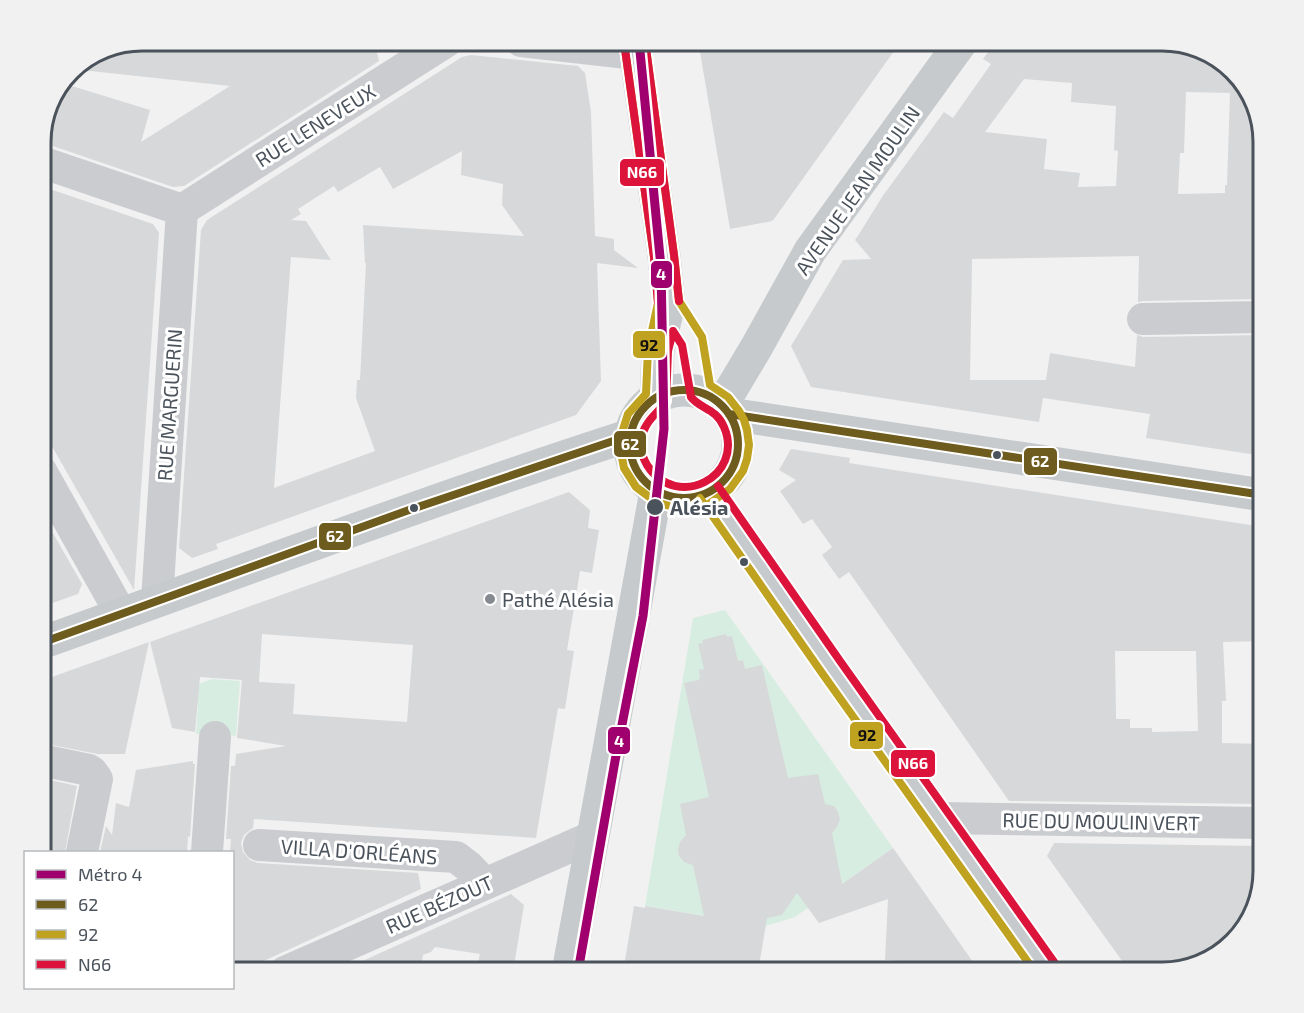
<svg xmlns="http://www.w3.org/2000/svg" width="1304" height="1013" font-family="'Exo 2',sans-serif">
<rect width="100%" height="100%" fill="#f1f1f1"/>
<!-- green -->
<path fill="#d8ede1" d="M725,610L893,848L795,917L766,926L645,906L693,618Z
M212,679L240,681L236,736L215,732L196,734L198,705L189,704L196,685Z"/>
<!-- building -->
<path fill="#d7d8da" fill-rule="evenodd" d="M142,40H348L375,43L379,61L184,186L173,187L41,142V135L51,97L62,83L150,110L141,142L230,86L72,69L75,66Z
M698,40H902L774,219L772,221L730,229Z
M997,40H1162L1224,62L1253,97L1261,130L1258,163H1263V299L1143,301L1138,302L1139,256L972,259L970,380H1046L1050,353L1135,367L1137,335L1143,337L1263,335V456L1146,438L1150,414L1043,398L1039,422L811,387L791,346L843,260L871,259L855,240L861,231L882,197L944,112L953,118L991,64L983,59ZM1024,79L1072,83L1071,102L1116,106L1114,150L1118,151L1116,186L1078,187L1080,173L1044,169L1047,139L985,132ZM1186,92L1230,93L1227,185H1225V193L1178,194L1180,153H1184Z
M471,55L578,66L585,73L591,112L595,236L614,239V250L638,268L597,263L601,381L576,415L216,544L218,549L192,558L179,548L201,230L207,220L462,57ZM462,151L461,175L503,184L502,205L524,236L363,225L365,263H366L360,380H357L356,398L375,451L274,488L291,257L331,260L306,221L291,220L301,214L298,209L334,186L338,192L380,167L393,189Z
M41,186L153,224L159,233L134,590L41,427Z
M791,449L850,458L849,463L1263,527V641L1223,642L1226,701H1222V743L1263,744V804L1009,801L849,572L839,579L822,555L832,547L812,519L803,524L780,491L796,480L779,470ZM1115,651H1196L1198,731L1152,732V728H1130V719H1116Z
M569,492L590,510L588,528L599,530L592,573L580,571L567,650L574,651L565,709L558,708L536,838L254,819L253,828L244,835L241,843L243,852L250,860L258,863L418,873L421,889L257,964L238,972H232V852H230L231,839H226L231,766H235L236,754L286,746L237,738L242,680L200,677L195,732L172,728L150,642ZM262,634L413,645L407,722L293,714L295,684L259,682Z
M41,512L82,584L78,594L41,607Z
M726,634L727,637L732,636L738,661L743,660L745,669L762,665L788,778L818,774L825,804L834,806L838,812L840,819L837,827L832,833L842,884L893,848L980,972H922L915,962L885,960L888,899L819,923L797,893L782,915L767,918L758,972H633L634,967L624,966L634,906L645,908V906L704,916L693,865L684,862L679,856L678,849L680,842L686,835L680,804L709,797L684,683L699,680V678H700L699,670L704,669L698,644L703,643L702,640Z
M149,642L125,754H98L41,743V681Z
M193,761V764H195L190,837L188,836L187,852H100L106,826L112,835L116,803L129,807L136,770Z
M41,778L77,786L65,852H41Z
M1054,843L1263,846V871L1242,933L1207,962L1162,972H1130L1047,856Z
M511,894L524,905L513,972H476L480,954L435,947L431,952L423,955L420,972H338Z"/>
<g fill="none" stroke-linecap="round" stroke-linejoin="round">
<!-- minor -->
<path stroke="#cbcccf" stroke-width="32" d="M521,41L636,54
M41,162L182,210
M182,210L447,41
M1143,319L1263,317
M41,471L121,614
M157,601L182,210
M41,760L89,770L92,772L97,779L82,852
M939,818L1263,823
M259,845L456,857L469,867L485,884
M207,852L215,737
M285,972L592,837"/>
<!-- major -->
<path stroke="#c7cacc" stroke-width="33" d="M634,41L664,256L669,304L658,350L656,398
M630 444a54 54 0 1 1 108 0a54 54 0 1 1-108 0Z
M722,405L756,348L810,251L962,41
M729,414L1263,495
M709,492L831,667L1048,972
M41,643C237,573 432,499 631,435
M568,972C597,812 628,651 656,491"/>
<defs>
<path id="bus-1" d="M630 444a54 54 0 1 1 108 0a54 54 0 1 1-108 0Z
M729,414L1263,495
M41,643L409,510L631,435"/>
<path id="bus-2" d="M624,42L654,257L658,303L648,349L646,394L628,414L619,442L624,468L636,487L656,502L680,509L706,506L730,489L743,471L747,459L749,445L747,430L744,420L739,411L728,397L710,385L702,337L679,301L674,255L645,41
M700,498L822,673L1035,972"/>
<path id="bus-3" d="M645,41L674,255L679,301
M624,42L654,257L658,303
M673,331L682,345L691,397C700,409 716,408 724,427C745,476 677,512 647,465C643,458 639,448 642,439C642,435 644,429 646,426C651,416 661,410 666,401L668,351Z
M718,486L840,661L1057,966"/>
</defs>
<!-- bus-1 casing -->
<use href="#bus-1" stroke="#fff" stroke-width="12"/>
<!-- bus-2 casing -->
<use href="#bus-2" stroke="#fff" stroke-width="12"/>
<!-- bus-3 casing -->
<use href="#bus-3" stroke="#fff" stroke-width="12"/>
<!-- bus-1 -->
<use href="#bus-1" stroke="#6e5b1e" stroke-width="8"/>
<!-- bus-2 -->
<use href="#bus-2" stroke="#c0a221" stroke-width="8"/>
<!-- bus-3 -->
<use href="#bus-3" stroke="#dc143c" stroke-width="8"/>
<defs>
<path id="metro-1" d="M578,972L615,761L643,616L664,429L661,267L639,41"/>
</defs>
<!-- metro-1 casing -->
<use href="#metro-1" stroke="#fff" stroke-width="14"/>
<!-- metro-1 -->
<use href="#metro-1" stroke="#a0006e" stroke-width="9"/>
</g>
<!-- markers -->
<g fill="#4a525b" stroke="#fff" stroke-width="2">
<circle cx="997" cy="455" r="5"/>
<circle cx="655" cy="507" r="9"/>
<circle cx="414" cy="508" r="5"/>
<circle cx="744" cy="562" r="5"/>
</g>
<circle fill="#848a90" stroke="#fff" stroke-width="2" cx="490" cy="599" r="6"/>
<g text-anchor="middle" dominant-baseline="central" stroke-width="6" stroke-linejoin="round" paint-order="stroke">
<!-- street labels -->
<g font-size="20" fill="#4a525b" stroke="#fff">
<text transform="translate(315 125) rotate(-32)">RUE LENEVEUX</text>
<text transform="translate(857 190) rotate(-55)">AVENUE JEAN MOULIN</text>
<text transform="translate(169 405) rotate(-86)">RUE MARGUERIN</text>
<text transform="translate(1101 821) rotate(1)">RUE DU MOULIN VERT</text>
<text transform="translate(359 851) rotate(4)">VILLA D'ORLÉANS</text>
<text transform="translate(439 904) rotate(-24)">RUE BÉZOUT</text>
</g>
<!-- stop labels -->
<g font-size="20" font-weight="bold" fill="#4a525b" stroke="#fff" text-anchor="start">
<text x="670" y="507">Alésia</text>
</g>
<!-- poi labels -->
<g font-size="20" fill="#4a525b" stroke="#fff" text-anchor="start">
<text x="502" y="599">Pathé Alésia</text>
</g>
</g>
<!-- crop -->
<path d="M0 0H1304V1013H0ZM142 51H1162A91 91 0 0 1 1253 142V871A91 91 0 0 1 1162 962H142A91 91 0 0 1 51 871V142A91 91 0 0 1 142 51Z" fill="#f1f1f2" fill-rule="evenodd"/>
<path fill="none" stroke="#4a525b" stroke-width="3" d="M142 51H1162A91 91 0 0 1 1253 142V871A91 91 0 0 1 1162 962H142A91 91 0 0 1 51 871V142A91 91 0 0 1 142 51Z"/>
<g stroke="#fff" stroke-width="2">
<rect x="619" y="158" width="46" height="29" rx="6" fill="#dc143c"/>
<rect x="650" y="260" width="23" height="29" rx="6" fill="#a0006e"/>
<rect x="632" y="330" width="34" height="29" rx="6" fill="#c0a221"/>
<rect x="613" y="430" width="34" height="28" rx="6" fill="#6e5b1e"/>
<rect x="1023" y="447" width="35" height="29" rx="6" fill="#6e5b1e"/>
<rect x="318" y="522" width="34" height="29" rx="6" fill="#6e5b1e"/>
<rect x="849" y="721" width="35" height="29" rx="6" fill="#c0a221"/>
<rect x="607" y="726" width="24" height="29" rx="6" fill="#a0006e"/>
<rect x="890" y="749" width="46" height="29" rx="6" fill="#dc143c"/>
</g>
<g font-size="16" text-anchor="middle" font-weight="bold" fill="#fff">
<text x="642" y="178">N66</text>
<text x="661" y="280">4</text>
<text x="630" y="450">62</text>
<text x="1040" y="467">62</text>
<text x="335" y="542">62</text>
<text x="619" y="747">4</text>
<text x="913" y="769">N66</text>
</g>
<g font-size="16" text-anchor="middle" font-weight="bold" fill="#111">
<text x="649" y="351">92</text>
<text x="867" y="741">92</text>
</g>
<!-- legend -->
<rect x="24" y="851" width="210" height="138" fill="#ffffff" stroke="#b7babd" stroke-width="1.5"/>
<rect x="36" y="870" width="30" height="9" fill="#a0006e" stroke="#b7babd" stroke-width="1.5"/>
<text x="78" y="881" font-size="18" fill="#4a525b">Métro 4</text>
<rect x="36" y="900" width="30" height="9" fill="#6e5b1e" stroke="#b7babd" stroke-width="1.5"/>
<text x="78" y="911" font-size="18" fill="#4a525b">62</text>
<rect x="36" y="930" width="30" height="9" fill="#c0a221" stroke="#b7babd" stroke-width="1.5"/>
<text x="78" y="941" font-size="18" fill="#4a525b">92</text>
<rect x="36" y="960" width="30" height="9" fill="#dc143c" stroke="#b7babd" stroke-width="1.5"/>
<text x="78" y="971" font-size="18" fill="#4a525b">N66</text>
</svg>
